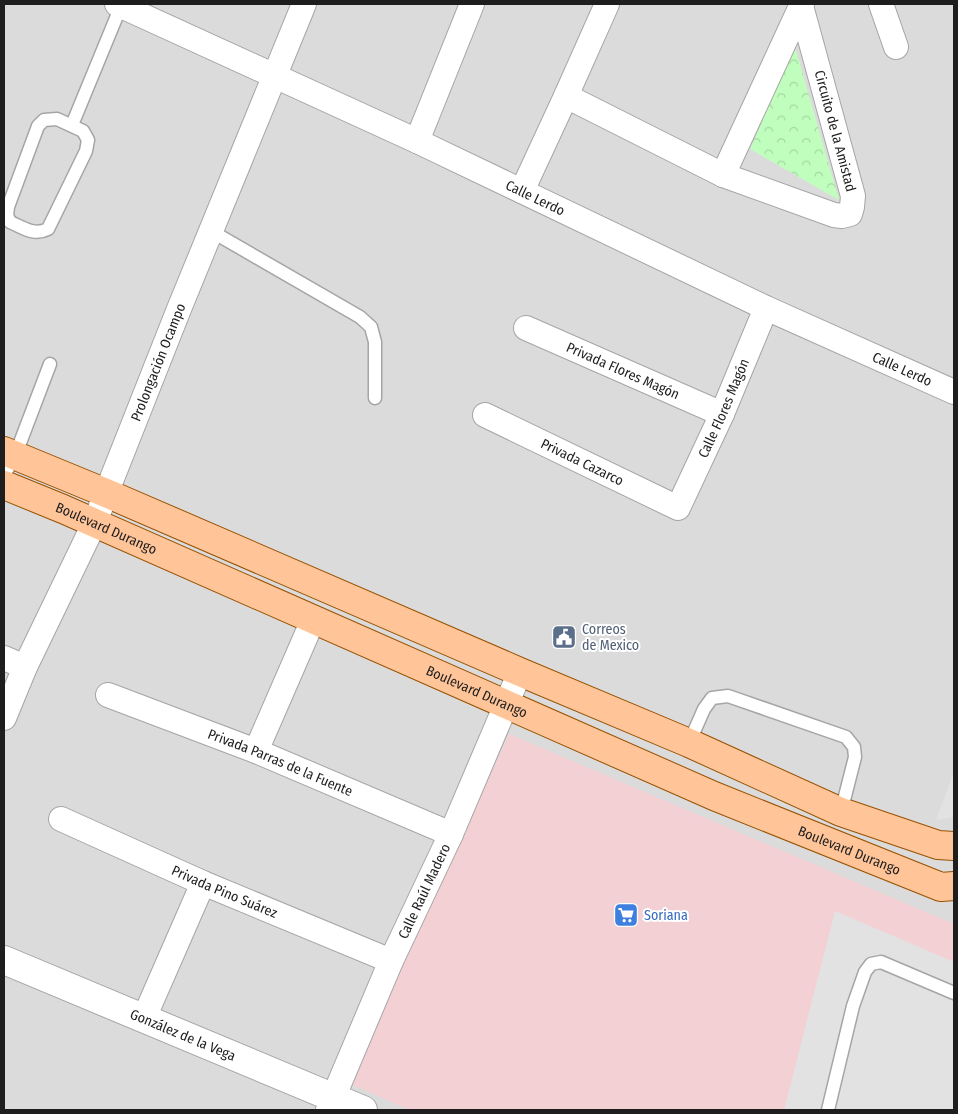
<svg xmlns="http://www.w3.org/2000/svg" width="958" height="1114" font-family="'Fira Sans Condensed',sans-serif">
<defs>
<pattern id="park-crowns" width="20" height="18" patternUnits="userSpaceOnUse" patternTransform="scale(1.25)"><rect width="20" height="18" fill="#bffebc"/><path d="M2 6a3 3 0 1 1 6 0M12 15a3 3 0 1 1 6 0" fill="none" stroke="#a4d9a1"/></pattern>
</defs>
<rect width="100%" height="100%" fill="#f0eae3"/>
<!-- residential -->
<path fill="#dcdbdb" d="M4,4H954V1110H4Z"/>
<!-- commercial -->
<path fill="#f3d0d4" d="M509,734L954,924V1110H410L348,1083Z"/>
<!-- park -->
<path fill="url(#park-crowns)" d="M795,47L839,200L750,149Z"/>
<!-- parking -->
<path fill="#e2e2e2" d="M954,772V817L936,820Z
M835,911L954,962V1110H784Z"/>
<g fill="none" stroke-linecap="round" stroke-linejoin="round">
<defs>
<path id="service" d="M57,119L83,131L88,140L86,151L48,229C34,236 24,228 10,222L7,215L8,207L38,126L44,120Z
M72,125L121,6
M211,231L360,317L371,327L375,342V398
M4,475L15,456L50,364
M689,743L704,709L712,698L728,696L846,737L854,747L855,757L841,812
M828,1110L853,1006L865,972L871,964L881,962L954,993"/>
<g id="minor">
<path id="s1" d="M117,4L417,141L766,308L954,392"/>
<path d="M881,4L896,47"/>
<path d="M566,96L723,175L834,215L842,216L850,214L852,207L853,196L801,6"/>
<path d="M417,141L472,4"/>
<path d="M723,175L802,4"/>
<path d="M522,191L566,96L607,4"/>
<path id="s2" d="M526,328L722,414"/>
<path id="s3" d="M485,415L678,508L722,414L766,308"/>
<path d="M4,658L25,667"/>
<path id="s4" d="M108,695L256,751L451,834"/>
<path id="s5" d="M4,718L25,667L94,524L179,309L304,4"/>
<path d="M256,751L313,620"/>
<path id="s6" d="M61,819L203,883L391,961"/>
<path d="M144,1018L203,883"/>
<path id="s7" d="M328,1110L391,961L451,834L520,672"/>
</g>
<g id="tertiary">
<path id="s8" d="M4,960L363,1110"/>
</g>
<g id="primary">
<path d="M4,451L106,493L520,672L689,743L841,812L938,845L954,846"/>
<path id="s9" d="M4,485L63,509L714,796L941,887L954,886"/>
</g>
</defs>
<!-- service casing -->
<use href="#service" stroke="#a5a5a5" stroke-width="15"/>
<!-- minor casing -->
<use href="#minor" stroke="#a5a5a5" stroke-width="26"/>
<!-- tertiary casing -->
<use href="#tertiary" stroke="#a5a5a5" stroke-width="30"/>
<!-- primary casing -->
<use href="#primary" stroke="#985100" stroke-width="30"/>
<!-- service -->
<use href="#service" stroke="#fff" stroke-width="12"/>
<!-- minor -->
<use href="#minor" stroke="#fff" stroke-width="24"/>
<!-- tertiary -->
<use href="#tertiary" stroke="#fff" stroke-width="28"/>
<!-- primary -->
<use href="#primary" stroke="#ffc599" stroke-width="28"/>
</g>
<!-- icons -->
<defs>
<symbol id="civic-square" viewBox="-11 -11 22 22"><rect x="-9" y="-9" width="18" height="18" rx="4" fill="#5c6f8a" stroke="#fff"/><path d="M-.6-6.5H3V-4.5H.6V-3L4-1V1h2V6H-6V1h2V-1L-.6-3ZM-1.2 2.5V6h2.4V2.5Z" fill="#fff"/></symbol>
<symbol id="supermarket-square" viewBox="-11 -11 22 22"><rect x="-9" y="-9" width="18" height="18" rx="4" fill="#3f7fe0" stroke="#fff"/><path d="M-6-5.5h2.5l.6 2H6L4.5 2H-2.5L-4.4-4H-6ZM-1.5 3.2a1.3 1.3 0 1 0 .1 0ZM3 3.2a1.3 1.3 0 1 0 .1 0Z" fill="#fff"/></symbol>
</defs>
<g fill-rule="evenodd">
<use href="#civic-square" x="550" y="623" width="28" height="28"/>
<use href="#supermarket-square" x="612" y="901" width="28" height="28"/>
</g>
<g text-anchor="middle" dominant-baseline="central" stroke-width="4" stroke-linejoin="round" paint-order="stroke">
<!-- street labels -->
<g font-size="14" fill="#1e1e1e" stroke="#fff">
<text transform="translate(835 131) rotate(75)">Circuito de la Amistad</text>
<text stroke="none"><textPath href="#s1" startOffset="461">Calle Lerdo</textPath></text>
<text stroke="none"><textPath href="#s5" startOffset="388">Prolongación Ocampo</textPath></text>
<text stroke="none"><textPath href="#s1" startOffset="866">Calle Lerdo</textPath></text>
<text stroke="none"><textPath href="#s2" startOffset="106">Privada Flores Magón</textPath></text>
<text stroke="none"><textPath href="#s3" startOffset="324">Calle Flores Magón</textPath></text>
<text stroke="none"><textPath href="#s3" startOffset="108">Privada Cazarco</textPath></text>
<text stroke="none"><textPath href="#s9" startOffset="111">Boulevard Durango</textPath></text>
<text stroke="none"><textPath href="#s9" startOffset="516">Boulevard Durango</textPath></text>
<text stroke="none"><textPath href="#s4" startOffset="185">Privada Parras de la Fuente</textPath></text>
<text stroke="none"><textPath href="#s9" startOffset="921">Boulevard Durango</textPath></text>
<text stroke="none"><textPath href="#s7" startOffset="239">Calle Raúl Madero</textPath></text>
<text stroke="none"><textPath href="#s6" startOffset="179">Privada Pino Suárez</textPath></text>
<text stroke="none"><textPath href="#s8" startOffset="194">González de la Vega</textPath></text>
</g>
<!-- service labels -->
<g font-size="14" fill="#4e5e75" stroke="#fff" text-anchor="start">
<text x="582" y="629">Correos<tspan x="582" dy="16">de Mexico</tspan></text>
</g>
<!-- shop labels -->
<g font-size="14" fill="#366cbe" stroke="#fff" text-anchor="start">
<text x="644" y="915">Soriana</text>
</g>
</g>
<!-- border -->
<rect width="958" height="1114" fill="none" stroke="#1e1e1e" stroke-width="10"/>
</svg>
